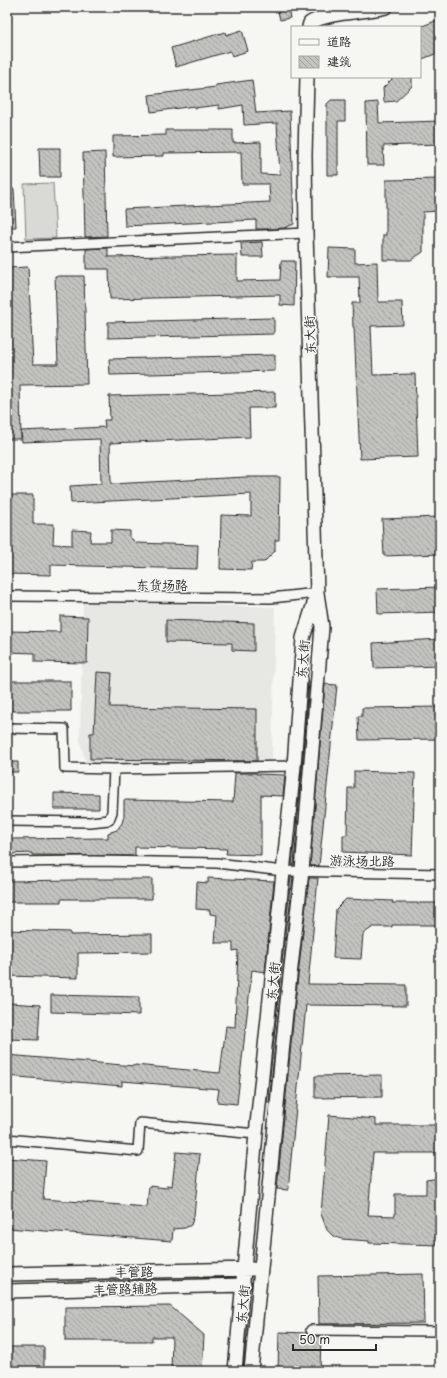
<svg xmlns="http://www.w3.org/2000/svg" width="447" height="1378" font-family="'Playpen Sans','LXGW WenKai TC',sans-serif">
<defs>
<pattern id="building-back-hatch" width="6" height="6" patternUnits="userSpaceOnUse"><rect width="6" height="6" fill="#c3c3c0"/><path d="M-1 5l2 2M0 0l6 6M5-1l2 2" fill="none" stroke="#9f9f9c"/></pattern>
</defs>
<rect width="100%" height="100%" fill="#f6f6f2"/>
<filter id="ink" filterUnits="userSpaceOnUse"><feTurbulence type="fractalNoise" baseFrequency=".025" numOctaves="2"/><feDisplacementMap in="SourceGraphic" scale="8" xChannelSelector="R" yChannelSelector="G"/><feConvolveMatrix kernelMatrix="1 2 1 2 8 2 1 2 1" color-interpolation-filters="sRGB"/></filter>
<g filter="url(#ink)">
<!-- built -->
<path fill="#e7e7e3" d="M83,602L275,607L272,762L86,764L80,741Z"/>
<!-- grass -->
<path fill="#d9d9d5" stroke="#828280" d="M53,183L56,238L26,239L24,184Z"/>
<!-- building -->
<path fill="url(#building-back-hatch)" stroke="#2b2b2b" d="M277,7H288L290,18L280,20Z
M440,19V52L420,60V27Z
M242,30L248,51L232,56L230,51L176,67L171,48L225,32L226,35Z
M394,77H412V86L396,101L384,102L383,88Z
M252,80L256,113L290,111L294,224L284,228L271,229H256V220L125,226L124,209L270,202L269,184H242L241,152L164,153V156L113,157V136L166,135V130H233V143L261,142V174L280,175L277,123L244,125L243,105L219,109V105L194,108V106L151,112L149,95L216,87V85Z
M331,100H345V121H338V175H327V104Z
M378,102L379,123L440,121V144L383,146L384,165H367L366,103Z
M39,148H60V177H40Z
M105,152L107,236L85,237L83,153Z
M440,179V211L423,212V252L411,260H383V235H386V180Z
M7,189H14L16,227H7Z
M262,242L263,257H242L241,243Z
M108,248V257L237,255V281L280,280L281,261H295L294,306L280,305V295L110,299L109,269H86V249Z
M329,248L355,249V263L377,262L378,302H402L403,325L371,326L373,375L415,374L418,457L360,459L354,327H353L352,303H360L359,277H328Z
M28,267L33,364H58L55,276H84L87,384L20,385L21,439H7V268Z
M274,318V334L108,338V322Z
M275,355V371L110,375L109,359Z
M275,392V408H249L250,437L110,443L111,484L245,477H280L279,540H275V551L264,562H252L251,570L220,569L221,515L251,516V494L71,503L70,486L101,484L100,439L22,442L21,431L105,427L104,420H110L109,396Z
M7,495H33V524H54L53,544L72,545V530L91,531L90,542H111V530L130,531V537L136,543L198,545L197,569L51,565V575L7,574Z
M440,517V554L384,556L382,519Z
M440,587V612L378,614L377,589Z
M60,616L88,617L87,663L35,662V653L7,652V631L60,632Z
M166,620L254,623V651L232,650V643L166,642Z
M440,639V666L374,668L373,643Z
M97,672L112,673L110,707L257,709V761L90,759V733H94Z
M7,681H71V711H7Z
M308,682H309L294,865H292L302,767Z
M325,684L337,685L319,866H310Z
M440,707V739L359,740L358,716H362V708Z
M7,762H18V772H7Z
M354,771L415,773L412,855L343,852V835H347L348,788H354Z
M235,773H256V774L285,775L283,796L261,795V855L226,854L227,849L135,847V856L32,855V853L7,854V839L108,838V833L117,830L122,823L124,816V800L233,802Z
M54,793L99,794V809H54Z
M291,877H293L269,1103H267Z
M208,878L274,881L265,972L252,970L237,1104L217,1102L219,1089L122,1081V1086L7,1076V1055L134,1066L135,1065L220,1073L226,1026L235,1027L238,950L233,951V943H215L217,915L210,914V910L196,909L197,882L208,883Z
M309,878H318L308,984L406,985V1006L306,1005L288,1190L277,1189L295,1003Z
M76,879H152V899H61V902H7V881L76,880Z
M346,899L393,901L392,903H440V925H392V927H373L363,934L361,959L333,958L336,909Z
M7,930L70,932V935L152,934V952L78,953V978L7,976Z
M51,995L139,997V1015L51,1012Z
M9,1003L40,1005L38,1040L8,1039Z
M382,1075V1097L315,1098V1076Z
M329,1115L376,1119V1125H440V1153H373L368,1215L395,1216V1194H426V1180L440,1178V1245L369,1243V1241L342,1239L333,1236L327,1230L321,1214Z
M176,1152L200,1154L194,1216L191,1225L185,1228L173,1229L172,1241L7,1228V1158L46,1161L43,1199L147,1207L149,1186L167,1188V1185L172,1186Z
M423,1274L424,1323L319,1324L318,1276Z
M170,1306L204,1335L202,1371H171L172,1337H152V1341H65V1307Z
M279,1332L306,1333L311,1336H321L320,1371H278Z
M7,1347H44V1371H7Z"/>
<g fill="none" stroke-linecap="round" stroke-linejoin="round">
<defs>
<path id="street" d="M7,247L306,233
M7,596L271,598L317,593
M7,728L64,729L65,768L114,769
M7,821L90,822L109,820L112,812L114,769L294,766
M7,862L94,861L217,863L283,871L440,874
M7,1139L138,1151L140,1123L256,1134
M311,1330L440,1331"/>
<path id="secondary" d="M309,27L310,23C330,11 362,13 386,7
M7,1274L253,1269
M7,1291L244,1285
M235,1371L256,1134L294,766L303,638L316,597
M251,1371L287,1002L302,871L322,627L317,593L306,233L305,155L307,77"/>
</defs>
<!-- street casing -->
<use href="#street" stroke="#2b2b2b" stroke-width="12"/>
<!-- secondary casing -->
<use href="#secondary" stroke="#2b2b2b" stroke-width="16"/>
<!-- street -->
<use href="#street" stroke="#f6f6f2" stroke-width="9"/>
<!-- secondary -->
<use href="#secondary" stroke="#f6f6f2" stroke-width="13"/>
</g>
</g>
<g text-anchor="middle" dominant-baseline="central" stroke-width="3" stroke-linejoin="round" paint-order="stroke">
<!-- street labels -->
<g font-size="13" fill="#2b2b2b" stroke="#f6f6f2">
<text transform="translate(309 335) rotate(-92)">东大街</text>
<text x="162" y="584">东货场路</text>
<text transform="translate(302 659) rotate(-85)">东大街</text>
<text transform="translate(362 860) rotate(1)">游泳场北路</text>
<text transform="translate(272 981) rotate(-84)">东大街</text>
<text transform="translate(134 1271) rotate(-1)">丰管路</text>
<text transform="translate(125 1288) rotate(-2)">丰管路辅路</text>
<text transform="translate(242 1304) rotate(-85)">东大街</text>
</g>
</g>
<!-- margin -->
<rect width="447" height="1378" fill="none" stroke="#f6f6f2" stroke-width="24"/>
<rect x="12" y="12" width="423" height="1354" fill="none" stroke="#2b2b2b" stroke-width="1.5" filter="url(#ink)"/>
<!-- legend -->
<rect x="291" y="26" width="130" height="52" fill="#f6f6f2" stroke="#a5a5a2"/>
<rect x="299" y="39" width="20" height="6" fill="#f6f6f2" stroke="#a5a5a2"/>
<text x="327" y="46" font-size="12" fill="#2b2b2b">道路</text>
<rect x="299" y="56" width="20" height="12" fill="url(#building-back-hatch)" stroke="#a5a5a2"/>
<text x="327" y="66" font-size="12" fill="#2b2b2b">建筑</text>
<!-- scale -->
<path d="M293 1344v6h83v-6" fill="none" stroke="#2b2b2b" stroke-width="2"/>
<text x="299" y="1344" font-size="12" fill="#2b2b2b" stroke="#f6f6f2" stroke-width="3" paint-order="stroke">50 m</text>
</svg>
